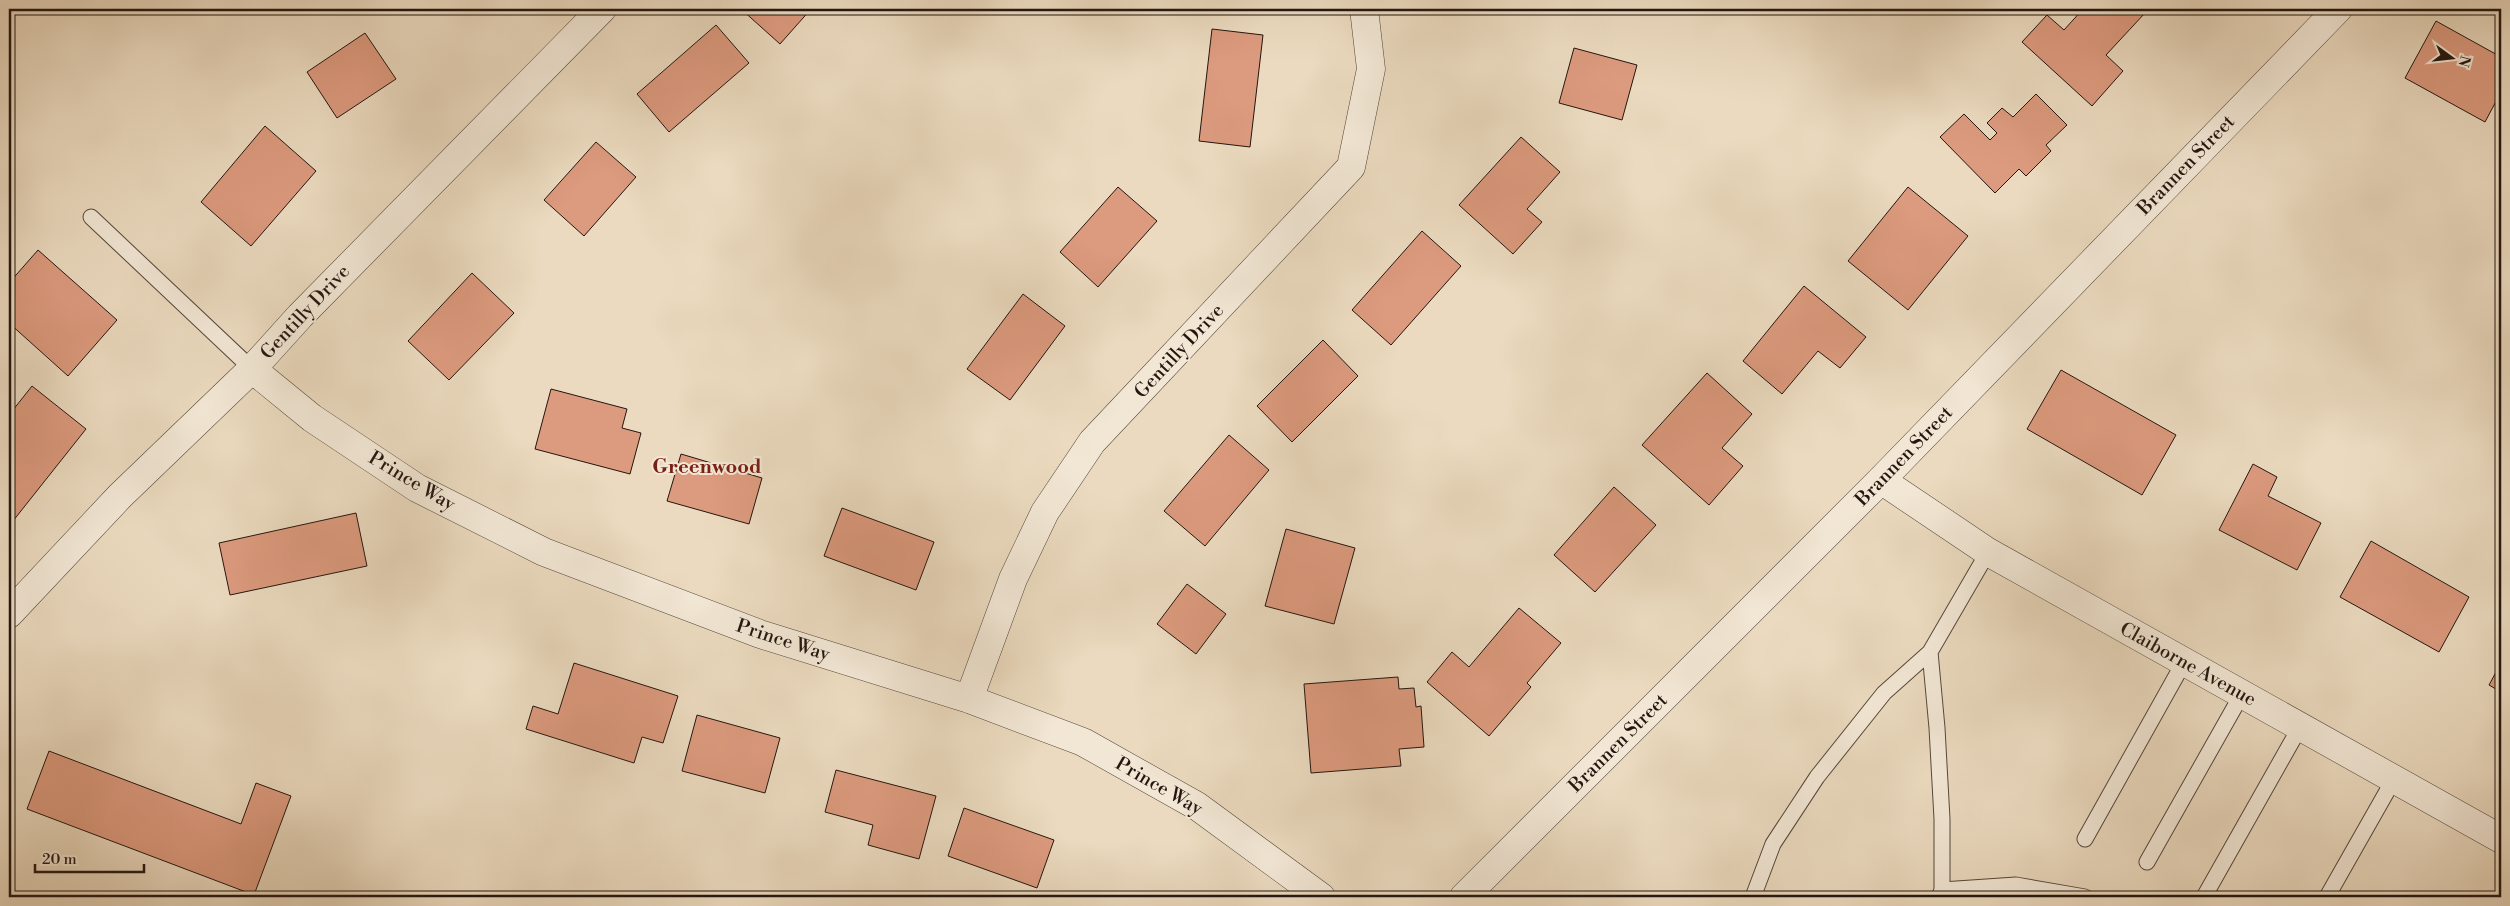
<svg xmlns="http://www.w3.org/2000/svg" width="2510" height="906" font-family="'Libre Bodoni',serif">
<rect width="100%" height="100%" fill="#ebdabf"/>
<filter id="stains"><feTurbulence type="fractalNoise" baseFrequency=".004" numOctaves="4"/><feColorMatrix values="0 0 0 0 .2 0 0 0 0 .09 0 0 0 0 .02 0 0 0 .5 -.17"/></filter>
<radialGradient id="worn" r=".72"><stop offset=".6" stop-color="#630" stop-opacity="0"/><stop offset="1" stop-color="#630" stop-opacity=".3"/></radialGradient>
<!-- building -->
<path fill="#dc9a7e" stroke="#231610" d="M741,9H811L780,44Z
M2083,9H2140L2145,13L2106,55L2123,71L2092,106L2022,42L2047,15L2064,30Z
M2436,21L2501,57V92L2485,122L2405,78Z
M716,25L749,63L669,132L637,94Z
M1212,29L1263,35L1250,147L1199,141Z
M365,33L396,79L337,118L307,72Z
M1574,48L1637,65L1622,120L1559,103Z
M2036,94L2067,125L2046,145L2051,151L2026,176L2019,169L1995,193L1940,137L1964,114L1990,140L1997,133L1987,123L2002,108L2013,117Z
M265,126L316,171L251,246L201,202Z
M1521,137L1560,172L1527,209L1542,222L1513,254L1459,205Z
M596,142L636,177L584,236L544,200Z
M1118,187L1157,221L1098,287L1060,252Z
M1908,187L1968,236L1908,310L1848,261Z
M1422,231L1461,266L1391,345L1352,310Z
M38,250L117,320L68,376L9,323V283Z
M472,273L514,313L449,380L408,341Z
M1804,286L1866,337L1840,368L1818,351L1782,394L1743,361Z
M1023,294L1065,326L1010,400L967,369Z
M1323,340L1358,376L1292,442L1257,406Z
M2061,370L2176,435L2142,495L2027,429Z
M1707,373L1752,414L1722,448L1743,466L1709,505L1642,445Z
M32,386L86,429L9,526V415Z
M551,389L627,409L622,428L641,433L630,474L535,449Z
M1229,435L1269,470L1205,546L1164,511Z
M681,454L762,478L749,524L667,501Z
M2253,464L2277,477L2268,496L2321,523L2297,570L2219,530Z
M1614,487L1656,525L1595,592L1554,555Z
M842,508L934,542L916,590L824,556Z
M356,513L367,566L230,595L219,543Z
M1286,529L1355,548L1334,624L1265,606Z
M2371,541L2469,597L2439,652L2340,597Z
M1187,584L1226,614L1196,654L1157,624Z
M1519,608L1561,643L1527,683L1531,687L1489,736L1427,682L1452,652L1469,667Z
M574,663L678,696L663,743L642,737L634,763L526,729L533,706L558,714Z
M2501,663V692L2489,685Z
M1398,677L1399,689L1414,688L1416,707L1421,706L1424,747L1399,749L1401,766L1311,773L1304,684Z
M697,715L780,738L765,793L682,771Z
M49,751L241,824L256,783L291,796L254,895L27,809Z
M836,770L936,796L919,859L868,845L873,825L825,812Z
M964,808L1054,840L1037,888L948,856Z"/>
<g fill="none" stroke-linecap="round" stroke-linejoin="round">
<defs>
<path id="service" d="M91,217L252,369
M1930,652L1937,728L1942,819V890L1939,897
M2085,839L2184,662
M2147,862L2242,694
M1942,890L2016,885L2085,897
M1753,897L1773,844L1817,777L1884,693L1930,652L1988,552
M2204,897L2300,727
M2327,897L2394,779"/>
<path id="minor" d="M252,369L312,418L417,488L544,552L760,634L969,699L1083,742L1197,806L1321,897
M1881,480L1988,552L2501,839
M9,614L120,496L252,369L300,316L602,9
M969,699L1013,579L1045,512L1092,442L1351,167L1371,69L1364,9"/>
<path id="tertiary" d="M1464,897L1881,480L2338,9"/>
</defs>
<!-- service casing -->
<use href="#service" stroke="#55473c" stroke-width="17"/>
<!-- minor casing -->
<use href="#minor" stroke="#55473c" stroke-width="29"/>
<!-- tertiary casing -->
<use href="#tertiary" stroke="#55473c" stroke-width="29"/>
<!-- service -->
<use href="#service" stroke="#f2e7d5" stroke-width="15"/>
<!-- minor -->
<use href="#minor" stroke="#f2e7d5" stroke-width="28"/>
<!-- tertiary -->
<use href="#tertiary" stroke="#f2e7d5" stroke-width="28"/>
</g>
<g text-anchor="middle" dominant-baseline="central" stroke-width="4" stroke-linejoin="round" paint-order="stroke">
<!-- street labels -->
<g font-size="19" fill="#231610" stroke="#f2e7d5">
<text transform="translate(2186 165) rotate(-46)">Brannen Street</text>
<text transform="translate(305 312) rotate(-47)">Gentilly Drive</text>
<text transform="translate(1179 351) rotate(-47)">Gentilly Drive</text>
<text transform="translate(1904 456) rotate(-46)">Brannen Street</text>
<text transform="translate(412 481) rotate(31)">Prince Way</text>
<text transform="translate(783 640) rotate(18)">Prince Way</text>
<text transform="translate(2188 664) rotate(29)">Claiborne Avenue</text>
<text transform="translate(1618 743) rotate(-45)">Brannen Street</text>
<text transform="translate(1159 786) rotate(30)">Prince Way</text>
</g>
<!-- neighbourhood labels -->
<g font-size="20" font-weight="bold" fill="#7a1f14" stroke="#f2e7d5">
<text x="707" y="467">Greenwood</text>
</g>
</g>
<!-- margin -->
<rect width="2510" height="906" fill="none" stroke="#ebdabf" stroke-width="30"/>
<rect x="10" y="10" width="2490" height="886" fill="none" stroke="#231610" stroke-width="2.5"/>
<rect x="15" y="15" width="2480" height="876" fill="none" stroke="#231610"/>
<!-- north arrow -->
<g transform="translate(2452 58) rotate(105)" stroke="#f2e7d5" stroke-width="4" paint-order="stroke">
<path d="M0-4L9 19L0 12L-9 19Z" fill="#231610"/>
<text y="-8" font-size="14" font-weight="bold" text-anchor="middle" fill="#231610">N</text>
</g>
<!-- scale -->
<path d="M35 864v8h109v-8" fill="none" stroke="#231610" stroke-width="2.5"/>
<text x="42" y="864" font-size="15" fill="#231610" stroke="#f2e7d5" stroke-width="4" paint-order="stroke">20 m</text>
<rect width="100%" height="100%" filter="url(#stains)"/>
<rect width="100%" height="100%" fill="url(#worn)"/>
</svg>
